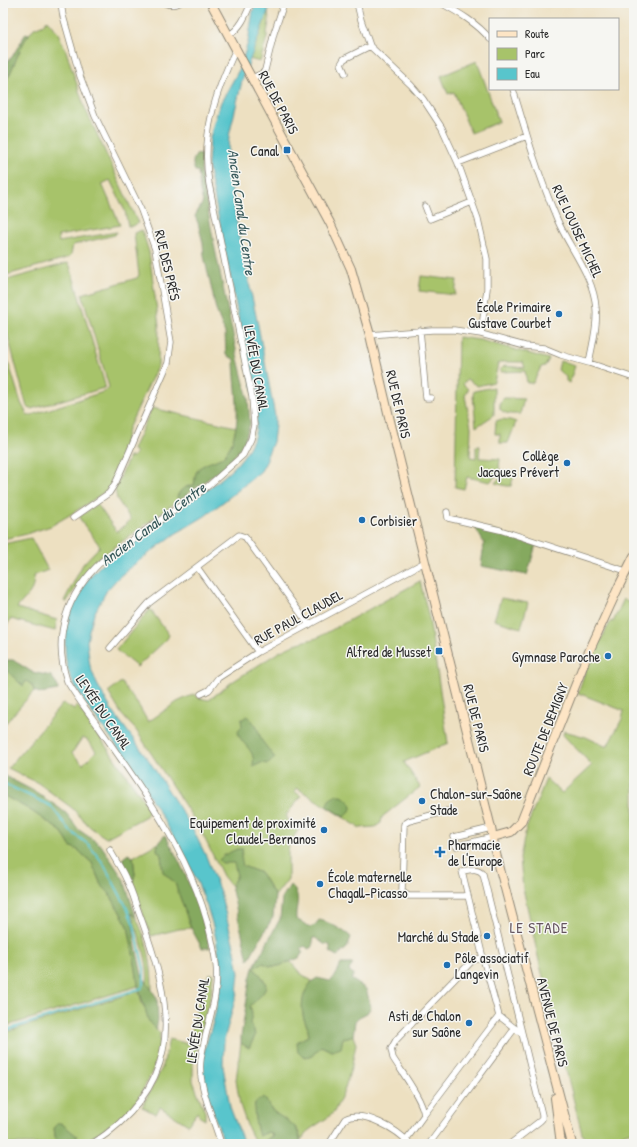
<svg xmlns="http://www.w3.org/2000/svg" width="637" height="1147" font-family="'Patrick Hand',sans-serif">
<rect width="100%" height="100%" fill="#f6f6f2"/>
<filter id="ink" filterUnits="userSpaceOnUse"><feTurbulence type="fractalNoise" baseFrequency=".025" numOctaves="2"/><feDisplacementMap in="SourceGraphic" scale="8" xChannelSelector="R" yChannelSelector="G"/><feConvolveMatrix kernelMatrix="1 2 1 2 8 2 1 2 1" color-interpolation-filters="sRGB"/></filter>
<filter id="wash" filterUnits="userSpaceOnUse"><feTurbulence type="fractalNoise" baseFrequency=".012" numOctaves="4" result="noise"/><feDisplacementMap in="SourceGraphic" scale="16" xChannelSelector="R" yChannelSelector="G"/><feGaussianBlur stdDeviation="0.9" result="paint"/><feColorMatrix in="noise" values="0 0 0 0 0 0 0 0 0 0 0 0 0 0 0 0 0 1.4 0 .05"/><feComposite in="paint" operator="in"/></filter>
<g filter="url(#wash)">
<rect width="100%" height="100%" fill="#ede0c1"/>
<!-- green -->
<path fill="#a7c36a" stroke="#69774a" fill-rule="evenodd" d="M268,10L269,22L267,33V37L260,62L249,59Z
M47,20L58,33L66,51L84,106L138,223L133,226H128L125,211L110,180L102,184L120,225L58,236L59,242L117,232L115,235L73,245L71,255L67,258L3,276V86L9,76L22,44L34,28L44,24Z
M477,61L499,122L471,133L454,92L448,94L441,76Z
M142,230L149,252L159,326L158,365L128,429L119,468L114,481L105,492L73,513L51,526L23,535L3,539V345L21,403L28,416L106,391L109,387L82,294L137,278L139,275L134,233Z
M68,263L70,266L105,385L104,388L31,409L27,407L3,318V281Z
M421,276L457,280L455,295L419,291Z
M458,337L480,340L549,359L545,366L541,367L533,383H527L525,371L500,372V369L505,366L525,368L523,362H502L498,364L494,382L477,386L467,379L463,384L468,389L465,396L471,427L470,457L476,458V446H480L479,458L500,459L499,468L501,470L490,482L467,477L464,489L455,487Z
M560,361L575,366L569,383L566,381V377L558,370Z
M494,387V415L476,427L473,395L474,391Z
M504,398L524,399L520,414C513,414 505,415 500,409V402Z
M152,408L236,427C234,435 232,446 226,454C218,463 202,462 196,473C195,476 195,482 194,485C185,487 181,488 177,497L179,500L98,559L90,566L66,603L64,601L83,564L100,546L81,521L80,516L97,504L117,532L131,520L117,499L115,489L129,457H133L136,452L133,450L134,447Z
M502,419L510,420L516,422L508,443H500V434H495L496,421Z
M505,472L514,475L511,486H507L495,483Z
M31,538L48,570L33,576C36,591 26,596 17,608L57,620L55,631L11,619L3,631V544Z
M420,581L429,618L448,743L404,762L420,787L382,817L381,823L375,827L360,828L297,788L294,791L301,796L287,814L286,819L299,829L289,844L288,851V879L275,896L261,873L242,866L231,886L223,876L200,829L136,730L122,715L108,692L121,682L139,706L148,722L177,702L194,694L199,698L209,700L232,682L279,652L298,643L317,638Z
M501,598L528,603L521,628L494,620Z
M624,599L634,604V1130L597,1144H590L582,1134L539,961L523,888L520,858L526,829L546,779L562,793L592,765L563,735L564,731L586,737L607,747L622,719L624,711L578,693L589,660L598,640L600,641L611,621L613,622Z
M150,609L169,635L167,639L137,667L116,650Z
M3,666L23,686L26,680L32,685L34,691L3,726Z
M63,703L74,710L77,705L150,809L146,816L106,838L90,827L72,808L38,783L8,768ZM82,738L87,740L96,751L83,764L72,753Z
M3,795L30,810L62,832L70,846L78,850L92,863L101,885L109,893L128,926L136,969L138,986L3,1027Z
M158,843L157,850L161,855L163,872L175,883L191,928L179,929L151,936L132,885L135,874L133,857Z
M131,912C137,917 139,924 142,931C150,951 152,970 152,991L147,984C150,960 138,935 131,912Z
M290,961L300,973L312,981C305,992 301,1000 303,1014C304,1023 310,1027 308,1036L297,1042L298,1052L303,1057L312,1056L321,1046L327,1049L343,1038L353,1036L356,1044L352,1065L344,1091L334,1112L327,1118L309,1130L301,1140C297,1121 285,1122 273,1111C269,1107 267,1101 264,1098L255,1103C253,1114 256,1125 259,1136L268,1132L273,1134L262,1144H256L248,1128L240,1105L236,1080L241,1043L249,1048L255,1036L254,1030L249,1024L252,1013L250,1006C266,990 274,986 253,968L263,963C274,969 279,966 290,961Z
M209,974H213L211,995L193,1062V1081L205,1112V1120L200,1117L197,1112L188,1125L160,1107L156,1114L142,1107L163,1066L169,1039L189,1044L201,990Z
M139,991L142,1003L156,1030L160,1032L159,1055L151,1074L138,1099L122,1117L106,1128L81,1144H74L77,1136L54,1127L56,1144H3V1033Z"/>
<!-- forest -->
<path fill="#85a95e" stroke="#586a44" d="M26,33L29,34C18,50 14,69 3,86V62L5,63L12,57Z
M197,154L202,155L201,173L215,249L238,359L248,399L250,424L244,442L237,453L226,466L179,500L177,497C181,488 185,487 194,485C195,482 195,476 196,473C201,461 219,463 226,453C245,426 234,389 234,359L226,355L225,333L216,310L212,291L204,256L203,243L198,223L195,216L203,202L200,191L198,171H195C192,164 192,160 197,154Z
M475,527L501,533L536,545L527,575L481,566L484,543Z
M3,660H13L32,672L51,676L57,684L58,690L40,693L34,691L32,685L26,681L23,686L4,668Z
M247,716L256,725L262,741L275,758L268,764L261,763L253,767C253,764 254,760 253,757C251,747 240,743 238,732L242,726L241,720Z
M3,775L32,790L55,805L66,813L79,830L101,845L124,880L136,917L131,913L136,948L142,975L157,998L158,1020L156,1030L149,1022L138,986L136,969L128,926L109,893L101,885L92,863L78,850L70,846L62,832L30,810L3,795Z
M336,795L344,797L352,805L350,811L344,817L326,806L329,800Z
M165,835C186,871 200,908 210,948H202L191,928L175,883L163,872L161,855L157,850L158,843Z
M237,849H243L241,857L243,866L261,873L275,896L273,917L248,960L231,886L237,876L234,863H222L219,860L224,855Z
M128,854L133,857L135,874L132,885L122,859Z
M290,885C303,896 295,904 296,919L310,927L315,925L319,920C327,921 345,931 351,937L347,948L337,956L330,952V945L324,944L314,937L312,947L308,949L305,946L301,948L303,952L299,958L279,966H270L263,963L254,968C273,988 267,989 250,1006L252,1013L250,1024L254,1030L255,1036L249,1048L241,1043V1037L250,979L253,968L280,919L282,898Z
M341,964H353L349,970L354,975L351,979L366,989L371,1007L367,1013L359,1017L355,1021L353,1036L343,1038L341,1048L332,1051L321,1046L312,1056L303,1057L298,1052L297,1042L308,1036C310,1027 304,1023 303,1015C300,1001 305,985 317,978L330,981L335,977Z
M264,1097C267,1102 269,1107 273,1111C288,1124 297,1120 301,1144H262L273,1135L268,1132L259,1136C256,1125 253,1114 255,1103Z
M61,1123L77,1136L74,1144H56L54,1127L57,1124Z"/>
<!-- water -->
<path fill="#58c5cc" stroke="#42787c" d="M256,3H271L242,81L229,136L228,152L229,173L239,236L258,325L275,416V425L273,442L267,456V460L261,471L236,492L205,516L175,534L128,569L117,579L107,590L94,614L89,630L87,642L90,666L97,684L111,709L148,759L191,826L206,856L220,892L235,950L239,973L237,993L224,1040L223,1066L230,1107L244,1144H224C218,1120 202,1093 202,1068C202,1048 213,1029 216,1009C218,998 220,985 220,974C220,940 206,899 191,869C169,826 143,785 116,745C102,725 79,698 70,676C64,659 64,641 67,624C71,604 84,581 99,567C112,554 130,545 145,534C164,520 183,506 202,493C222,479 243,463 253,440C258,428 256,413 255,401L208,165L210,138L214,122L221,102L240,68L248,42L253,11Z"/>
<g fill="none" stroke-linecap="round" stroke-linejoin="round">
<!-- stream -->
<path stroke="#58c5cc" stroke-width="2" d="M3,783L51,806L70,831L88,844L103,863L126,906L134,925L144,969V984L142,988L3,1031"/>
</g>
</g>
<g filter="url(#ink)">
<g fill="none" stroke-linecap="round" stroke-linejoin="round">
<defs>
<path id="minor" d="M61,3L63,16L80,76L95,116L141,210L155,249L171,342L168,363L116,482L109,493L73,518
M165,3C169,5 176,5 179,3
M357,3L361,20L370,46L411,85L423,99L442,128L458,163L478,219L487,259V289L481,334
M441,3C459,13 477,23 490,39
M229,35C241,28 246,15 251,3
M345,73L341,64L344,59L370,46
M252,78L263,73L265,70L274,33L284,3
M513,89C526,133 539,177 557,219C569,248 594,276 596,308C598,326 592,345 589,363
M458,163L527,136
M425,206L430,219L472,202
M420,330L426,398H431
M370,335L432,330H454L481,334L525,346L544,348L561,355L589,363L634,378
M447,512L448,518L500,530L626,571
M197,567L258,652
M110,648L149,603L239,535L245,537L309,625
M201,694L209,690L218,678L258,652L425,562
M447,811L409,821L404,824L402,890L405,894L409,896H468
M454,837L491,828
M456,846L493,837
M424,1115L499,1016
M92,1144C126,1122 155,1091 163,1050C172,1007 154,953 139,913C135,902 132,890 126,879C122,869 115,860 110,850
M221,1144C214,1120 197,1084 201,1059C205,1028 220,997 216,964C204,873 151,802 100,729C89,713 77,698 67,681C52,635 67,594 102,561L207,487L243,455L251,439L254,425L252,397L209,184C201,135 215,93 236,49
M329,1144L345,1119C363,1109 398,1130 410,1144
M403,1144L424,1115C423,1100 401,1071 393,1058L391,1049L396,1040L470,963L473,960L483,958
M429,1144L515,1028
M510,1144L540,1121L542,1119V1115L483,874C478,867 469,870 462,871L483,958L499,1016L521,1033"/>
<path id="secondary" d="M211,3L330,223L351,269L370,335L390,421L491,828L495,850L572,1144
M493,837L511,832L521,822L587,656L619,586L634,556
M555,1098L561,1144"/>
</defs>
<!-- minor casing -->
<use href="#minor" stroke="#8c8676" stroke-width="7"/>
<!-- secondary casing -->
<use href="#secondary" stroke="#8c8676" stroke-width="10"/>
<!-- minor -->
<use href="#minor" stroke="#fff" stroke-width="5.5"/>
<!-- secondary -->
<use href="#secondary" stroke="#fde5c5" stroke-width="8"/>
</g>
</g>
<!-- markers -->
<g fill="#1f6fb2" stroke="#f6f6f2" stroke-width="1.5">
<rect x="283" y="146" width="8" height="8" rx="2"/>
<circle cx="559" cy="314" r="4"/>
<circle cx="567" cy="463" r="4"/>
<circle cx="362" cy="520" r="4"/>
<rect x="435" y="647" width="8" height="8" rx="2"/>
<circle cx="608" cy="656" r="4"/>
<circle cx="422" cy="801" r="4"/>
<circle cx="324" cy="830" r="4"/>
<path d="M438 846h4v4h4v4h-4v4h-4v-4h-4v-4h4z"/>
<circle cx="320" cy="884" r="4"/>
<circle cx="487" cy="936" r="4"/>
<circle cx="447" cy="965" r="4"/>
<circle cx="469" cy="1023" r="4"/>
</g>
<g text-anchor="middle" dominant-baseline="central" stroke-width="3" stroke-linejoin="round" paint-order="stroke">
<!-- street labels -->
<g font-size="14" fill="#2b2b2b" stroke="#f6f6f2">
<text transform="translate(279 102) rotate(62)">RUE DE PARIS</text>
<text transform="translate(578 231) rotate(65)">RUE LOUISE MICHEL</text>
<text transform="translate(168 265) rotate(77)">RUE DES PRÉS</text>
<text transform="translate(257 368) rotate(80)">LEVÉE DU CANAL</text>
<text transform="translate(399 404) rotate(77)">RUE DE PARIS</text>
<text transform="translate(298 617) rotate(-29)">RUE PAUL CLAUDEL</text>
<text transform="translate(104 712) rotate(56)">LEVÉE DU CANAL</text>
<text transform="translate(477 718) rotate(76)">RUE DE PARIS</text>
<text transform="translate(545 729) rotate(-68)">ROUTE DE DEMIGNY</text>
<text transform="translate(197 1020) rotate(-81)">LEVÉE DU CANAL</text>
<text transform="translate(553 1022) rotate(76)">AVENUE DE PARIS</text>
</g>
<!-- poi labels -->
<g font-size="14" fill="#2b2b2b" stroke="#f6f6f2" text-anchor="end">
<text x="279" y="150">Canal</text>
<text x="551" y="306">École Primaire<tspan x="551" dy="16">Gustave Courbet</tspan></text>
<text x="559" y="455">Collège<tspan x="559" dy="16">Jacques Prévert</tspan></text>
<text x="370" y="520" text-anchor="start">Corbisier</text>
<text x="431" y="651">Alfred de Musset</text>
<text x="600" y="656">Gymnase Paroche</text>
<text x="430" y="793" text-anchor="start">Chalon-sur-Saône<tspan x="430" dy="16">Stade</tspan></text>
<text x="316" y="822">Equipement de proximité<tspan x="316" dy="16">Claudel-Bernanos</tspan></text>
<text x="448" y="844" text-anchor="start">Pharmacie<tspan x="448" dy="16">de l'Europe</tspan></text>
<text x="328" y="876" text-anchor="start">École maternelle<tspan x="328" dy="16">Chagall-Picasso</tspan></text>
<text x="479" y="936">Marché du Stade</text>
<text x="455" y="957" text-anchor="start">Pôle associatif<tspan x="455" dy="16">Langevin</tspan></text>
<text x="461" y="1015">Asti de Chalon<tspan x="461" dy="16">sur Saône</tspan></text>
</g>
<!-- water labels -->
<g font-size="15" font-style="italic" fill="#38595b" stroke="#f6f6f2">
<text transform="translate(242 212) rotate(82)">Ancien Canal du Centre</text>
<text transform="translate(153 524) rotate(-37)">Ancien Canal du Centre</text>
</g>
<!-- neighbourhood labels -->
<g font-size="15" letter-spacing="1" fill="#65555f" stroke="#f6f6f2">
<text x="539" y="927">LE STADE</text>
</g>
</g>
<!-- margin -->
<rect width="637" height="1147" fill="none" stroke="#f6f6f2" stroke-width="16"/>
<!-- legend -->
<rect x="489" y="18" width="130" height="72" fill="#f6f6f2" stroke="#a5a5a2"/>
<rect x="497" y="31" width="20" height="6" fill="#fde5c5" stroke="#a5a5a2"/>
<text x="525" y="38" font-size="12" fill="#2b2b2b">Route</text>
<rect x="497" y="48" width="20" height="12" fill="#a7c36a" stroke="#a5a5a2"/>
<text x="525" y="58" font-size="12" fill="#2b2b2b">Parc</text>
<rect x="497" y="68" width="20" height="12" fill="#58c5cc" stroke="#a5a5a2"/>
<text x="525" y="78" font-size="12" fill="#2b2b2b">Eau</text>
</svg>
